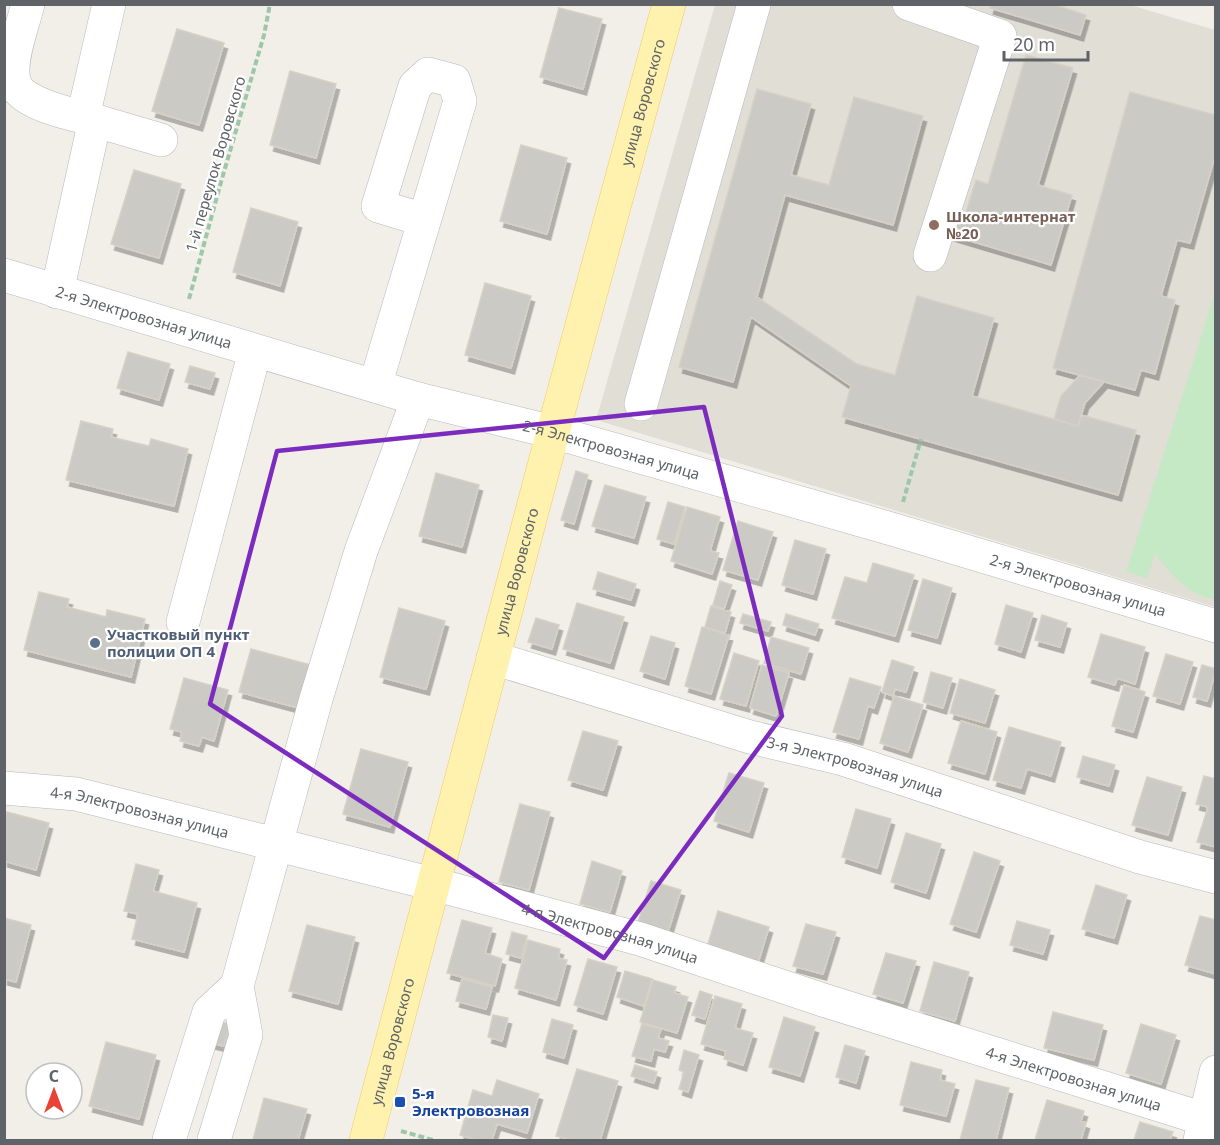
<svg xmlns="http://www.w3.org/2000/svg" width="1220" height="1145" font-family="'Noto Sans',sans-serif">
<defs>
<filter id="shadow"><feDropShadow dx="3.5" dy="6" stdDeviation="0" flood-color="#0004"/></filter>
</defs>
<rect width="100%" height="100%" fill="#f1efe8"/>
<!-- education -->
<path fill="#e1ded6" d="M715,5H1130L1215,30V607L596,420Z"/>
<!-- green -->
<path fill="#c5e8c5" d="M1215,293L1216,599H1215C1189,596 1173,576 1157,557L1156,552L1147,578L1126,572Z"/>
<!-- building -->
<path fill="#cccac5" stroke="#d6d1c6" stroke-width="1.5" filter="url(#shadow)" d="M991,4H1052L1086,15L1080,35L990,8Z
M559,8L602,19L583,89L540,77Z
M177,29L224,43L199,125L152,111Z
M1026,55L1073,68L1038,185L1072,195L1051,265L947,234L954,212L965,215L976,180L988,184Z
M290,71L336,84L316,158L270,145Z
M757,89L811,104L791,175L829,185L854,97L923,116L893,225L785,195L757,297L857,364L895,375L917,296L994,318L972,396L1078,426L1081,415L1136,430L1118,495L842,417L851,386L751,317L733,382L679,367Z
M1130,92L1216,115V153L1190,243L1177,240L1161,296L1175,300L1155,374L1141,370L1135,390L1053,368Z
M521,145L567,158L547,234L500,221Z
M134,170L181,184L159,258L111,244Z
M251,208L298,222L280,286L233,272Z
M485,283L531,296L511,368L465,355Z
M128,352L170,364L159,400L117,388Z
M190,366L215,373L210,389L185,382Z
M1080,375L1104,382L1085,403L1078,426L1054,419L1061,396Z
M81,421L113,429L111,437L149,446L151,439L188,449L174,506L66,480Z
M576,471L588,475L574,524L561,520Z
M436,473L479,485L462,547L419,536Z
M605,485L646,497L634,538L592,526Z
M668,502L685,507L674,544L657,539Z
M687,507L720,517L710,551L719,553L712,574L671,561Z
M738,521L773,532L758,580L723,570Z
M795,540L826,549L813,594L782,585Z
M873,563L914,575L895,636L832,618L845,577L867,583Z
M598,572L636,584L631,600L593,589Z
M923,579L952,588L937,638L908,630Z
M720,581L732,585L724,609L713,605Z
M39,592L69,599L67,607L106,617L107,610L145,619L131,677L24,650Z
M577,603L624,617L610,663L563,649Z
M1006,605L1033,613L1021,652L995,644Z
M711,606L731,612L725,633L705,627Z
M399,608L445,621L426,689L380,677Z
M743,614L771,622L768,631L740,623Z
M786,614L819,624L815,635L783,625Z
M1042,615L1067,623L1060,647L1035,640Z
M536,618L559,625L552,649L528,642Z
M702,627L729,635L711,694L685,686Z
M1101,634L1145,647L1135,684L1117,678L1115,685L1088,677Z
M651,636L675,643L665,679L640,671Z
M771,637L809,648L801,674L764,663Z
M251,649L311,665L299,708L239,692Z
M734,653L759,661L746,706L720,699Z
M1166,654L1193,662L1180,704L1153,696Z
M892,660L914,667L906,692L895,689L893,696L882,692Z
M762,665L789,673L776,716L750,708Z
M1202,665L1216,669L1207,701L1193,697Z
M931,672L952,678L943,708L923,702Z
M184,678L228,690L214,741L202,737L199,746L180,741L182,732L170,729Z
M850,678L881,687L874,708L868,706L859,739L833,732Z
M960,679L995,690L985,723L950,713Z
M1124,685L1145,692L1133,732L1112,726Z
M894,696L923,705L908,752L880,743Z
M961,721L997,732L985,774L948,763Z
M1009,727L1061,742L1051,776L1027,769L1021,788L993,780Z
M583,731L618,741L603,790L568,780Z
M361,749L408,762L390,827L343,814Z
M1083,756L1115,765L1109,786L1077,777Z
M729,773L764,783L749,832L714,821Z
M1204,776L1216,779V847L1197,842L1208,807L1196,804Z
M1147,777L1182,787L1168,835L1132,825Z
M520,804L550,812L529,890L499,882Z
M856,809L891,819L877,868L842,857Z
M7,812L49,823L36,870L4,861V820Z
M906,833L941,844L926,893L891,882Z
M974,852L1000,861L976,932L950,924Z
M592,861L622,871L610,912L580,904Z
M136,864L159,870L153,891L197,903L184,952L132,939L138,914L124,911Z
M651,881L681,890L668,932L638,922Z
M1096,885L1127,895L1114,938L1082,929Z
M718,911L769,927L758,963L707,947Z
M1200,916L1216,920V974L1185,965Z
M4,918L31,925L16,982L4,979Z
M462,920L492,928L485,953L502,959L495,986L447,973Z
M1017,921L1050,930L1043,954L1010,945Z
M806,924L836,932L823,974L793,966Z
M307,925L355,937L338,1004L289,991Z
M512,932L527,936L521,958L506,954Z
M528,940L560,949L558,958L567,960L556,1000L515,988Z
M886,953L916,961L903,1003L873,994Z
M588,959L617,967L603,1014L574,1005Z
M934,962L969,972L955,1021L920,1011Z
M625,971L652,979L644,1006L617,997Z
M462,979L492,987L486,1009L456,1001Z
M653,980L676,987L674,993L688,997L677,1033L640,1022Z
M700,991L712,995L705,1019L692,1015Z
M715,996L742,1004L735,1028L753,1033L743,1065L724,1059L726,1051L701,1044Z
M1053,1012L1103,1025L1094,1060L1044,1048Z
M493,1015L508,1018L502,1041L488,1037Z
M784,1017L815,1027L800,1076L769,1067Z
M552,1019L573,1025L564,1058L543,1052Z
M217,1021L230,1024L224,1046L211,1043Z
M642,1024L661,1029L658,1038L669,1041L665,1052L654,1049L651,1061L632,1056Z
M1141,1024L1176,1035L1161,1084L1126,1073Z
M106,1042L156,1055L139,1119L89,1106Z
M845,1045L865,1051L856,1083L836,1077Z
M684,1050L699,1055L688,1092L679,1089L684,1072L679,1070Z
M911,1062L942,1070L940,1080L955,1084L946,1116L900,1105Z
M635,1065L657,1072L654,1083L631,1076Z
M577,1069L618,1081L600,1140H572L556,1136Z
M497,1080L539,1094L527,1133L497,1124L492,1140H477L460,1135L473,1090L492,1096Z
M976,1080L1009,1088L996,1140H960Z
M264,1098L307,1109L298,1140H253Z
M1047,1100L1084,1111L1081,1121L1086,1123L1081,1140H1035Z
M1140,1122L1173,1132L1170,1140H1134Z"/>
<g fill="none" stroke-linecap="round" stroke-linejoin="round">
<defs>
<g id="minor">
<path d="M28,4C23,26 6,66 16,86C24,103 66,113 83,117L109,4"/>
<path d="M909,4L1000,36L930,255"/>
<path d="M83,117L161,140"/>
<path id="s1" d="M4,275L418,399L553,432L895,530L1216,626"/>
<path d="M57,292L95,120"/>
<path d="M375,386L460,101L454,81L428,74L415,86L378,206L424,220"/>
<path d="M641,404L754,4"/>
<path d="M183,622L255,351"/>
<path id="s2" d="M493,658L750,737L843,759L1140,857L1216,877"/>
<path id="s3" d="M4,788L76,794L433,884L640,939L823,1000L1204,1119"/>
<path d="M169,1140L209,1012L237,986"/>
<path d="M214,1140L246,1035L237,986L316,699L361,551L418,399"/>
<path d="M1200,1140L1216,1072"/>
</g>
<g id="major">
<path id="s4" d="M366,1140L553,432L669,4"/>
</g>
</defs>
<!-- minor casing -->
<use href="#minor" stroke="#b5b8bc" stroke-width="34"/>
<!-- major casing -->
<use href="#major" stroke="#f2c960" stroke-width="34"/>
<!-- path -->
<path stroke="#9cc7a9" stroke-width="4" stroke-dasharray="6 3" stroke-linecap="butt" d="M189,299L221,182L264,35L270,4
M903,502L921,439
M401,1131L433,1140"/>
<!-- minor -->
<use href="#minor" stroke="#fff" stroke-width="33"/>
<!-- major -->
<use href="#major" stroke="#fff2af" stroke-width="33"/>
</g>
<!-- marked area -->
<path fill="none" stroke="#7b2cbf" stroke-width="4.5" stroke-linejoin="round" d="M704,407L782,716L604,958L210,704L277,451Z"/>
<!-- markers -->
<circle fill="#8d6e63" stroke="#fff" stroke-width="2" cx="934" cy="225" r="6"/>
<circle fill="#5c6f8a" stroke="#fff" stroke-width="2" cx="95" cy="643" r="6"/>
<rect fill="#1a4fb4" stroke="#fff" stroke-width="2" x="394" y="1096" width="12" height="12" rx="3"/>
<g text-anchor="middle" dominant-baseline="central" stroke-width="4.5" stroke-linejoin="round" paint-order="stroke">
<!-- street labels -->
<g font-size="15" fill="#5f6368" stroke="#fff">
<text stroke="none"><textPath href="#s4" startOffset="1074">улица Воровского</textPath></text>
<text transform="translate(215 164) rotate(-74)">1-й переулок Воровского</text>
<text stroke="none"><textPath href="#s1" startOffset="146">2-я Электровозная улица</textPath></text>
<text stroke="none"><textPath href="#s1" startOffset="632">2-я Электровозная улица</textPath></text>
<text stroke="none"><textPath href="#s4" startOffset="588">улица Воровского</textPath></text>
<text stroke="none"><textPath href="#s1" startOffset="1118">2-я Электровозная улица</textPath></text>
<text stroke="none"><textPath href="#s2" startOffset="378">3-я Электровозная улица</textPath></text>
<text stroke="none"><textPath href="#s3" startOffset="138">4-я Электровозная улица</textPath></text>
<text stroke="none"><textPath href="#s3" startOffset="624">4-я Электровозная улица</textPath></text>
<text stroke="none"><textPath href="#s4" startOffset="102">улица Воровского</textPath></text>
<text stroke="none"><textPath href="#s3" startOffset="1110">4-я Электровозная улица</textPath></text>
</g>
<!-- education labels -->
<g font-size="15" font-weight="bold" fill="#785e54" stroke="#fff" text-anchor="start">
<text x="946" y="216">Школа-интернат<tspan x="946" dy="17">№20</tspan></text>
</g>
<!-- service labels -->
<g font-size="15" font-weight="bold" fill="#4e5e75" stroke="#fff" text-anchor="start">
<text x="107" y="634">Участковый пункт<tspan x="107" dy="17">полиции ОП 4</tspan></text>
</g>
<!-- transit labels -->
<g font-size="15" font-weight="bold" fill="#164399" stroke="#fff" text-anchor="start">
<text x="412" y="1093">5-я<tspan x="412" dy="17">Электровозная</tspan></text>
</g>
</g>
<!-- border -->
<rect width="1220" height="1145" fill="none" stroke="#5f6368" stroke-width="12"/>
<!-- north arrow -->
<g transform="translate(54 1091)"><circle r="28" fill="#ffffff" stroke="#bfc1c3" stroke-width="1.5"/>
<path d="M0-4.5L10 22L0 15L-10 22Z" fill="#ea4335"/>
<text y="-9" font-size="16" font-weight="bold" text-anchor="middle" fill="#5f6368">С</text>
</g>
<!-- scale -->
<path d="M1004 51v9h84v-9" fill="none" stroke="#5f6368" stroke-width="3"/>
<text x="1013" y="51" font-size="18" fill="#5f6368" stroke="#ffffff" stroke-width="4.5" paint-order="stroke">20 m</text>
</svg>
